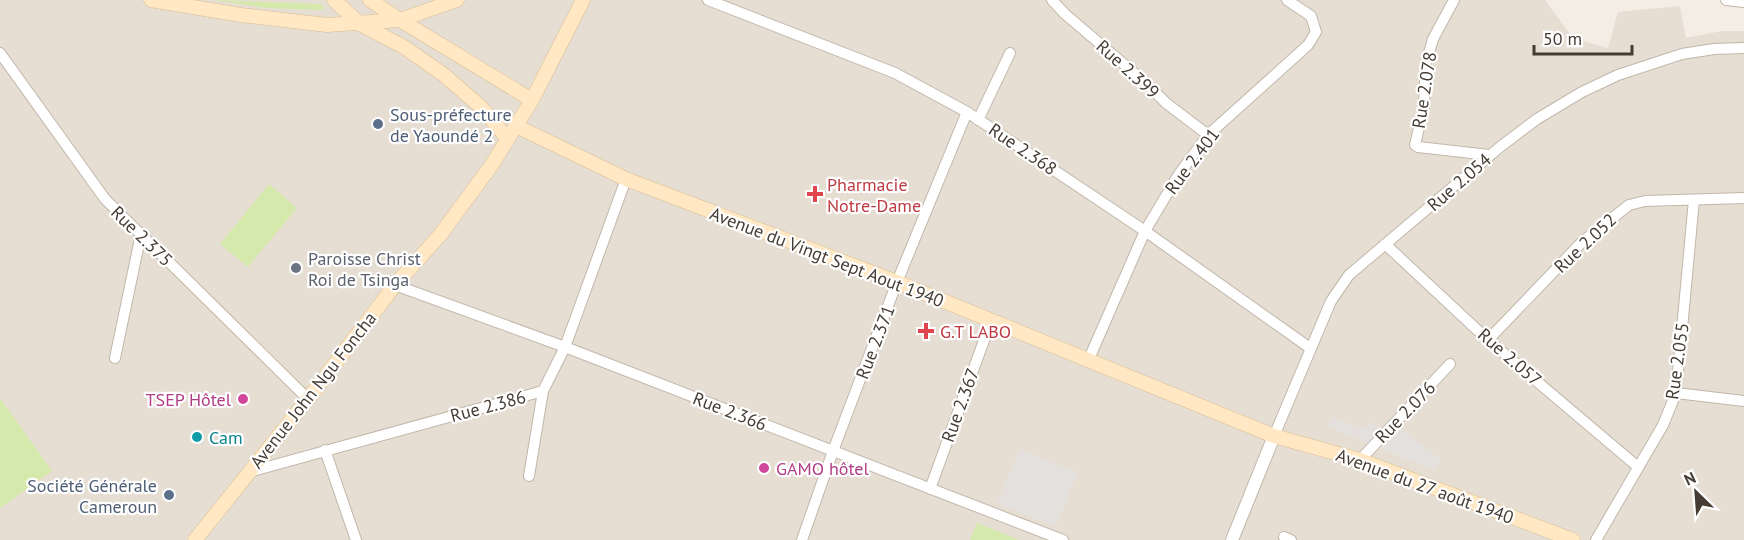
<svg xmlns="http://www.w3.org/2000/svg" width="1744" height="540" font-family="'PT Sans',sans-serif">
<rect width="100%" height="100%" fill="#f3ede5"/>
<!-- residential -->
<path fill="#e7ded3" d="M0,0H1545L1573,38L1608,48L1618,12L1680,6L1686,38L1722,31H1744V540H0Z"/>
<!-- green -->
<path fill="#d6e9ac" d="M214,0L321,4L324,7L322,10L266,8Z
M269,184L297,208L248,267L220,244Z
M0,398L52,471L0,508Z
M977,523L1019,540H970Z"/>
<!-- parking -->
<path fill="#e4e0dd" d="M1332,417L1364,429L1369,422L1382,428L1372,445L1327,426Z
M1396,426L1441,459L1433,470L1377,447Z
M1020,449L1078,473L1055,527L997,503Z"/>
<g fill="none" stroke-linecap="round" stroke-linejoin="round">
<defs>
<path id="minor" d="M708,0L895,73L967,112L1145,231L1310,348
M1052,0L1065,14L1146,83L1166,103L1208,135
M1454,0L1433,39L1426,63L1424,106L1415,145L1418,147L1489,155
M1726,0L1744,2
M0,53L105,199L308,399
M978,120L1010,53
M1385,244L1488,340L1638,467
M395,285L565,347L1063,540
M1488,340L1581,243L1629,205L1645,201L1744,198
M115,358L141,234
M1088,361L1145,231L1179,174L1208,135L1308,45L1316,32L1311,16L1287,0
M1676,393L1744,401
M1274,436L1331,301L1349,275L1500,147L1537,119L1582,92L1618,75L1682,54L1714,49L1744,48
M325,450L356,540
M1360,460L1450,364
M249,472L543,391
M529,476L543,391L565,347L626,179
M930,489L991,321
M1284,537L1291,540
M802,540L833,451L897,282L967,112
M1596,540L1663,425L1676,393L1694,200"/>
<path id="tertiary" d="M1232,540L1274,436"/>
<path id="secondary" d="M151,0L241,15L327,25L400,20L457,0
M334,0L360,24L404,47L444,75L482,108L507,138
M370,0L400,20L532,100
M516,126L626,179L897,282L1274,436L1360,460L1573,540
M195,540L308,399L395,285L440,235L491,166L532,100L583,0"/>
</defs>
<!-- minor casing -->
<use href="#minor" stroke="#c2b6aa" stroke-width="12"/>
<!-- tertiary casing -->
<use href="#tertiary" stroke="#c2b6aa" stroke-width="14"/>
<!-- secondary casing -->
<use href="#secondary" stroke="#d7bd95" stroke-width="15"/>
<!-- minor -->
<use href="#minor" stroke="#fff" stroke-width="10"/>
<!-- tertiary -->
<use href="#tertiary" stroke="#fff" stroke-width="12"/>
<!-- secondary -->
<use href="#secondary" stroke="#ffe8c3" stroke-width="14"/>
</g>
<!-- markers -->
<g fill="#5c6f8a" stroke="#fff" stroke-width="2">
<circle cx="378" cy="124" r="6"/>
<circle cx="169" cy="495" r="6"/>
</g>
<g fill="#e0444e" stroke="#fff" stroke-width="2">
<path d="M812 185h6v6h6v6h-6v6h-6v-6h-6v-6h6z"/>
<path d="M923 322h6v6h6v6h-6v6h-6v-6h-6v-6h6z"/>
</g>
<circle fill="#6b7280" stroke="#fff" stroke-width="2" cx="296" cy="268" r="6"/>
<g fill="#d1479c" stroke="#fff" stroke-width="2">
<circle cx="243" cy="399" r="6"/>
<circle cx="764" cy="468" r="6"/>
</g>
<circle fill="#0f9aa8" stroke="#fff" stroke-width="2" cx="197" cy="437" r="6"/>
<g text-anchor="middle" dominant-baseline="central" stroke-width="4.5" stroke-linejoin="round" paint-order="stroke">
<!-- street labels -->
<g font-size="18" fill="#453c34" stroke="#fff">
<text transform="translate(1128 69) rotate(42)">Rue 2.399</text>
<text transform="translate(1424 90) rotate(-81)">Rue 2.078</text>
<text transform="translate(1023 149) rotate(34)">Rue 2.368</text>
<text transform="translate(1192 161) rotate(-53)">Rue 2.401</text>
<text transform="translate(1459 182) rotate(-41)">Rue 2.054</text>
<text transform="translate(142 236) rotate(44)">Rue 2.375</text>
<text transform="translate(1585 243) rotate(-43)">Rue 2.052</text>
<text transform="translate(827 257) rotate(21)">Avenue du Vingt Sept Aout 1940</text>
<text transform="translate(875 342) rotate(-69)">Rue 2.371</text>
<text transform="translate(1510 357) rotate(41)">Rue 2.057</text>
<text transform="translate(1677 361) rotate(-82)">Rue 2.055</text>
<text transform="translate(313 390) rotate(-52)">Avenue John Ngu Foncha</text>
<text transform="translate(960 405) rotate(-70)">Rue 2.367</text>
<text transform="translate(488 406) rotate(-15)">Rue 2.386</text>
<text transform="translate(730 411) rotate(21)">Rue 2.366</text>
<text transform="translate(1405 412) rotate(-46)">Rue 2.076</text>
<text transform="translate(1425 486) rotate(20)">Avenue du 27 août 1940</text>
</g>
<!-- service labels -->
<g font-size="18" fill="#4e5e75" stroke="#fff" text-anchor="start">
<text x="390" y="114">Sous-préfecture<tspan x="390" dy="21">de Yaoundé 2</tspan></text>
<text x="157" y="485" text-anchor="end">Société Générale<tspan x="157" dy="21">Cameroun</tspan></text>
</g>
<!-- health labels -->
<g font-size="18" fill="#be3a42" stroke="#fff" text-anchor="start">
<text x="827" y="184">Pharmacie<tspan x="827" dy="21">Notre-Dame</tspan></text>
<text x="940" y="331">G.T LABO</text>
</g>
<!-- worship labels -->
<g font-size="18" fill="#5b616d" stroke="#fff" text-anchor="start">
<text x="308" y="258">Paroisse Christ<tspan x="308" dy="21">Roi de Tsinga</tspan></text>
</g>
<!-- hotel labels -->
<g font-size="18" fill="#b23c85" stroke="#fff" text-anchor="end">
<text x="231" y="399">TSEP Hôtel</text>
<text x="776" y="468" text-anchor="start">GAMO hôtel</text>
</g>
<!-- culture labels -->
<g font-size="18" fill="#0d838f" stroke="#fff" text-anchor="start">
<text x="209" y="437">Cam</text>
</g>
</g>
<!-- north arrow -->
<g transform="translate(1696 492) rotate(335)" stroke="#ffffff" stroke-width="4.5" paint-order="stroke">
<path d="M0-4.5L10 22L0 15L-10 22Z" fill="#453c34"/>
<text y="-9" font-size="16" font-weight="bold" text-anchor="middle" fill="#453c34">N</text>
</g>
<!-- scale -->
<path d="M1534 45v9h98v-9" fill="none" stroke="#453c34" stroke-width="3"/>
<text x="1543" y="45" font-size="18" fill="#453c34" stroke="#ffffff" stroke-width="4.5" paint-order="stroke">50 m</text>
</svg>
